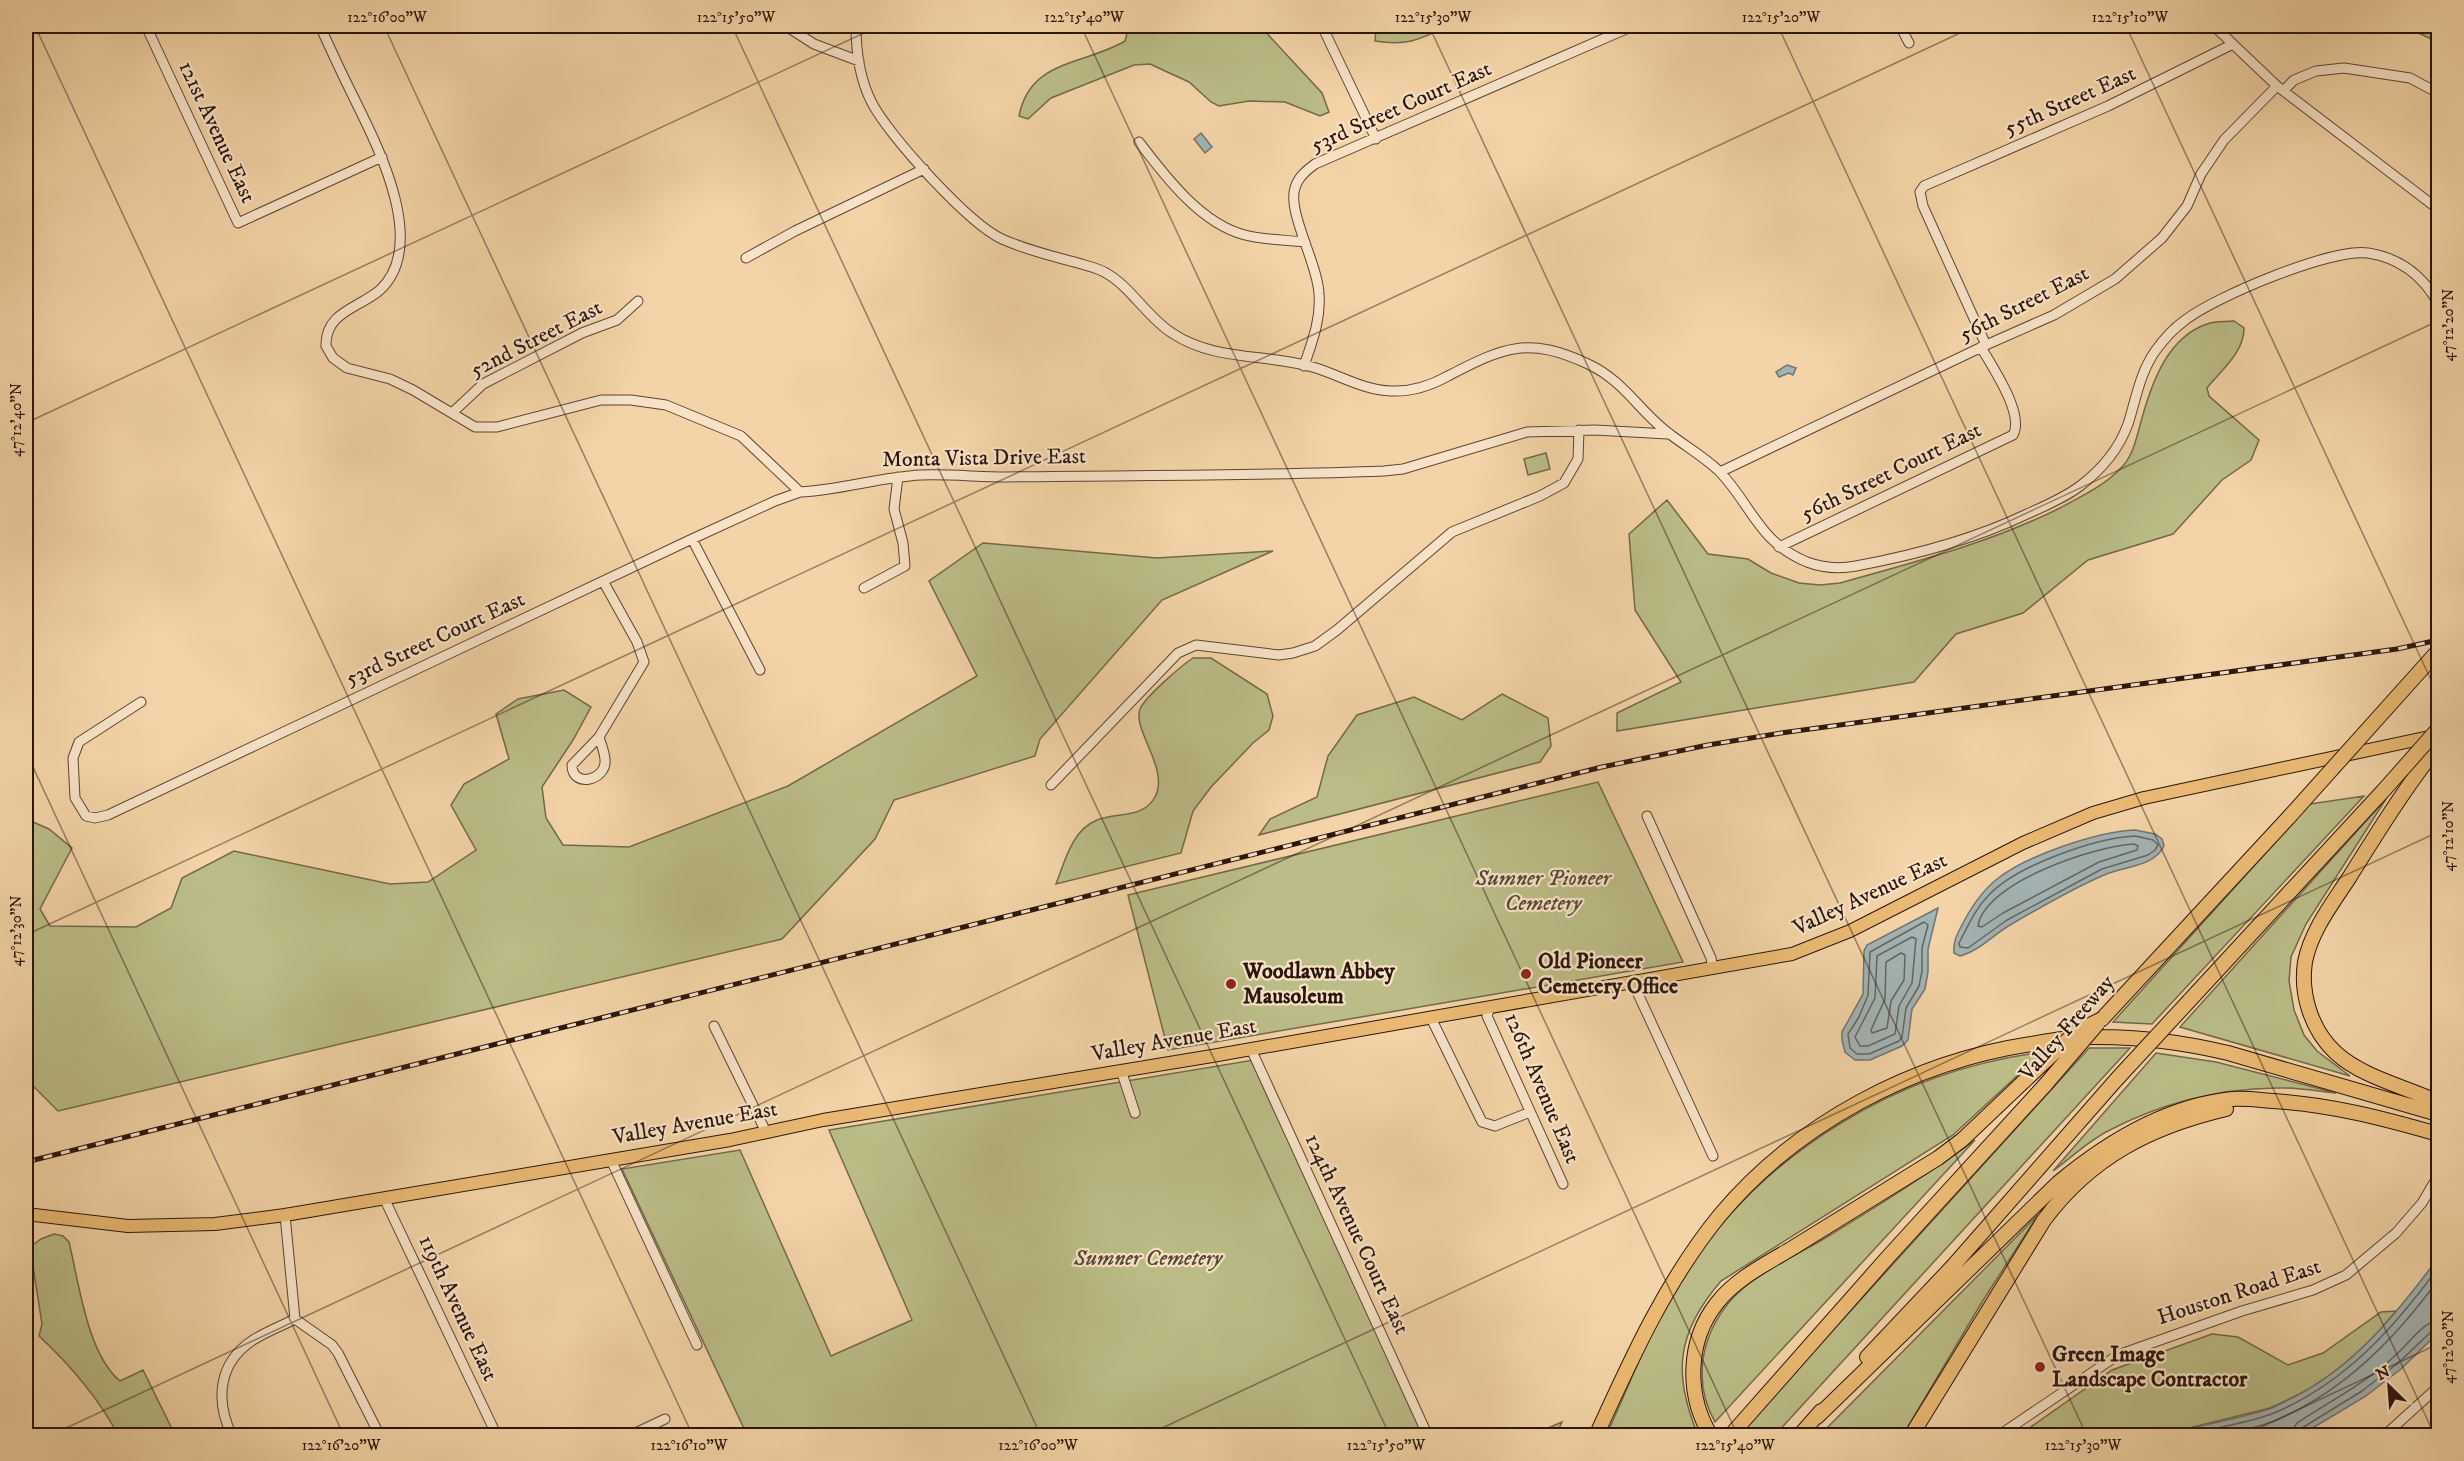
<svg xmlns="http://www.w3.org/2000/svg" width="2464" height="1461" font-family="'IM FELL DW Pica',serif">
<rect width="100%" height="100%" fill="#f3d3a7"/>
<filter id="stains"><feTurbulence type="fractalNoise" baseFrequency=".00333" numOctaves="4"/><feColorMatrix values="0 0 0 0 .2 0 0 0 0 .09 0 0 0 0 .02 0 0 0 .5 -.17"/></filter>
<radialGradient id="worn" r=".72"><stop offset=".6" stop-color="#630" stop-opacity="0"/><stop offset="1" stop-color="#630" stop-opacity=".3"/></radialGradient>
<!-- green -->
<path fill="#bbbc87" stroke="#73684a" stroke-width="1.5" d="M1129,26L1261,27L1322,93L1329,112L1320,116L1285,102L1249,101L1219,106L1211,102L1189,82L1150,64L1134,65L1051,98L1028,119L1019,116C1030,59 1085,65 1125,41Z
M1381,26H1448C1419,40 1407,46 1375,41L1376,28Z
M2403,26H2438V42Z
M2234,321L2244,328C2244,353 2221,370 2207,388L2209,396L2259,440L2251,460L2222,480L2173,534L2088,560L2023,613L1956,634L1914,682L1617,731V713L1681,682L1635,610L1629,534L1667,500L1708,554L1748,559L1771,573L1799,583L1820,585L1840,583C1915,562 1990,543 2060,508C2082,496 2104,486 2121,468C2134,455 2137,435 2142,418C2152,382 2168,337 2207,324C2215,321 2226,322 2234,321Z
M1546,453L1550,469L1528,475L1524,459Z
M983,543L1157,558L1273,551L1162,600L1040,739L1035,756L894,800L875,839L782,939L58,1111L26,1079V819L49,829L72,848L40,909L50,926L136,927L171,908L182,878L234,851L390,884L428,882L476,850L451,805L464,784L509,759L496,714L518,699L564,690L591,707L573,740L542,787L546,818L563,845L629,847L788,786L977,676L929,581Z
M1193,658H1211L1267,694L1273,716L1269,730L1253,743L1211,787L1193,811L1181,853L1056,884C1065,861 1072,830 1097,820C1117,812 1143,819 1155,797C1170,769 1132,730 1140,709C1146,696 1181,666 1193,658Z
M1502,694L1548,718L1551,746L1540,762L1259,835L1270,819L1317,797L1328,756L1357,715L1414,697L1462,720Z
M1598,782L1683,962L1168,1050L1128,895Z
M2364,796L2152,1024L2113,1022L2310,804Z
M2386,799L2306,924L2291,957L2289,981L2294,1010L2304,1035L2317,1051L2350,1076L2180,1027Z
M2089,1048H2130L1775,1435L1737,1436Z
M2043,1052L1953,1135L1721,1281C1677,1332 1672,1373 1698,1435L1606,1436C1631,1381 1653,1322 1686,1272C1766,1150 1900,1070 2043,1052Z
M2156,1053L2216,1062L2336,1093C2316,1091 2296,1087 2276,1088C2217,1089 2161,1103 2108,1131C2088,1141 2071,1158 2053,1171Z
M1254,1060L1423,1435H747L622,1169L740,1150L831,1356L912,1320L829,1130Z
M1975,1140L1715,1422C1692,1381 1701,1335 1731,1300C1750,1277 1796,1255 1822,1240C1875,1208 1926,1176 1975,1140Z
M2038,1215L1982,1302L1903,1435L1819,1436Z
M54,1234L63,1236L69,1242C79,1283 87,1353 120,1381L143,1370L175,1435H118C99,1399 69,1364 39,1336L42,1324L30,1247L41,1239Z
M2396,1311L2366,1346L2341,1368L2308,1390L2270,1408L2161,1435L2018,1436L2112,1370L2212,1334L2238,1337L2288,1365L2323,1353L2381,1312Z
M1562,1422L1556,1435H1532Z"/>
<!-- water -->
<path fill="#a2b4b4" stroke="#727471" stroke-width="1.5" d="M1201,133L1212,147L1205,153L1194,139Z
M1787,365L1796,368L1793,375L1789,373L1779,377L1776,372Z
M2135,830L2155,834L2162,839L2164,846C2154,867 2124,866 2104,875C2074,888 2039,908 2010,925C1993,935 1979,951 1960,956L1954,953C1953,940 1958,933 1963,923C1972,906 1982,891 1997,879C2028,855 2096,832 2135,830Z
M1938,908L1928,949V972L1925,989L1912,1009L1908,1040L1902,1046L1870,1060H1855L1845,1052L1842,1040V1032L1863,994L1864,951L1867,945Z
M2438,1258V1333L2401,1369L2366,1396L2301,1435H2161C2197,1426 2234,1420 2269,1409C2277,1406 2286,1401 2294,1397C2355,1366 2398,1312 2438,1258Z"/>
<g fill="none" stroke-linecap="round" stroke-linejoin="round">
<!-- shore -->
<path stroke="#666460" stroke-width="1.5" d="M2135,836L2153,840L2158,845L2155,850L2148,855L2102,869L2007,920L1968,948L1960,947L1959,943C1968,926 1975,909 1988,896C2015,866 2095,838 2135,836Z
M2134,844L2138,846L2137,850L2099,862L2003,913L1982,927L1978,926C1985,882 2095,846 2134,844Z
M1924,922L1928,925L1922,948V971L1919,986L1906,1008L1902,1037L1899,1041L1869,1054H1857L1850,1048L1848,1034L1859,1017L1868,995L1870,952Z
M1912,937L1916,939L1912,983L1899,1006L1895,1034L1868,1046H1860L1855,1037L1875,998L1877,956Z
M1901,953L1905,955L1904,980L1891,1001L1887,1028L1872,1033L1871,1030L1885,999L1886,962Z
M2185,1436C2211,1428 2250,1423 2274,1413C2345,1383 2394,1328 2438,1268
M2215,1436C2235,1431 2258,1428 2277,1420C2345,1390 2395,1339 2438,1280
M2292,1436L2293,1429L2297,1423C2332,1400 2369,1381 2399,1352C2410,1342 2423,1322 2438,1321
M2299,1436L2302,1428L2362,1391L2397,1364L2432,1331L2438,1329"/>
<defs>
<path id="minor" d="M146,26L238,223L382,157
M320,26C330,48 340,70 351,92C375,141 430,243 380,290C359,308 325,312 326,346L333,358L347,368L390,379L413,390L475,427H497L601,400H631L666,405L741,436L800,492C841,490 880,477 921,475C950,474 979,477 1007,477C1133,475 1259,476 1384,471L1403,469L1527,432L1595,430L1668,434
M786,26L814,44L859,61
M856,26C856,51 860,80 872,103C889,136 969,224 1002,239C1026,250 1052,256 1078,263C1087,266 1098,268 1106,273C1131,287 1147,317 1172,333C1215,362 1268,353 1316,368C1341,376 1364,390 1391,391C1412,392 1430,386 1448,376C1504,347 1528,336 1588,364C1625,381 1641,414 1671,435C1687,447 1704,457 1719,471C1752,505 1758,542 1807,562C1823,568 1840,569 1856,566C1915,555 1973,540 2027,514C2045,506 2064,498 2080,486C2101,470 2119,449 2128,424C2136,399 2140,372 2156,350C2164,339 2173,329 2184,321C2214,297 2331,248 2368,253C2400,258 2423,276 2438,303
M1322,26L1376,139
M1900,26L1909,43
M2214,26L2277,86L2438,209
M2284,90L2294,80L2316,71L2344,68L2410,78L2438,93
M1139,142C1165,176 1201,224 1245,235C1265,240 1285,240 1305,242
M746,258L795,231L924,169
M1986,345L1923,206L1920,192L1924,186L2108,106L2233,44
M1304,366C1312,342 1321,320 1319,294C1318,264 1287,212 1295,188C1298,177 1307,170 1315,164L1633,26
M452,413L483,384L582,333L617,320L638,301
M1720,472L1986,345L2054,315L2115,279L2162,238L2187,206L2201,174L2224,140L2277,86
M692,539L760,670
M1779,547L2013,435C2025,414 1992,367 1981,347
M864,588L905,566L903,543L894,509L898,477
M141,702L79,742L73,758L75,798L86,816L95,818L108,815L692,539L775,501L800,492
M599,737C601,744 605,753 605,760C607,780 572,789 572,765L599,737L644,662L637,642L603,581
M1051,785L1178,653L1196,645L1279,655L1293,653L1315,646L1337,630L1452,532L1540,496L1564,483L1578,459L1579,430
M1647,816L1711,958L1713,969
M1633,983L1713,1156
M1490,1007L1487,1016L1563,1184
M1431,1018L1482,1122L1495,1126L1530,1112
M714,1026L766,1132
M1251,1049L1428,1436
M1121,1070L1135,1113
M611,1160L697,1345
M384,1198L497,1436
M285,1215L295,1319L332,1345L338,1353L380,1436
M2385,1435L2438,1387
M232,1436C215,1400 218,1363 253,1340C266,1332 281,1326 295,1319
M629,1436L665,1419
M1998,1436L2118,1355L2242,1311L2313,1290L2346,1275L2396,1233L2422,1203L2438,1176"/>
<path id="major" d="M26,1214L128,1226L215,1224L285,1215L730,1140L823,1120L1212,1056L1792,954L1850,931L2023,843L2093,813L2144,798L2434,736"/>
<path id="highway" d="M2438,746C2405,788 2377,833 2349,878C2332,904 2311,931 2305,962C2300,995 2312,1031 2336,1053C2362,1077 2406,1087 2438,1102
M2189,1001L2384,790
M2102,1019L2290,816
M1867,1357L1953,1266L2116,1080
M1817,1417L2058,1183C2107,1142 2167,1106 2232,1099C2245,1098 2260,1100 2273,1101C2333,1105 2382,1118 2438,1134
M1596,1436C1631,1359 1666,1281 1720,1215C1797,1123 1913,1062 2031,1044C2053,1040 2076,1036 2098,1037C2142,1037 2186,1043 2228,1053L2438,1114
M1711,1436C1686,1395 1687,1341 1717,1303C1736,1278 1768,1263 1794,1247C1842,1217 1890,1188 1938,1158L1962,1140L2020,1085
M1730,1436L1888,1257L2046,1084
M1799,1436L1821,1411
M1911,1436L2044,1220C2091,1157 2150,1127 2226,1109"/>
</defs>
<!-- minor casing -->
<use href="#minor" stroke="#5d4434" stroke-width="11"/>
<!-- major casing -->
<use href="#major" stroke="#2b150d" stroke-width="14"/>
<!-- highway casing -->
<use href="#highway" stroke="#2b150d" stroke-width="16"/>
<!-- minor -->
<use href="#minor" stroke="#f7e2c6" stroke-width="9"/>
<!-- major -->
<use href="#major" stroke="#eaba74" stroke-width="12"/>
<!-- highway -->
<use href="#highway" stroke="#eaba74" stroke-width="14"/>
<defs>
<path id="rail" d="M26,1162L1602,767L1708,745L1781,733L2397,649L2438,640"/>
</defs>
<!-- rail casing -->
<use href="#rail" stroke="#2b150d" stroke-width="5"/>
<!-- rail -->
<use href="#rail" stroke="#f7e2c6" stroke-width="3" stroke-dasharray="9" stroke-linecap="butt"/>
<defs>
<path id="highway-bridge" d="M2384,790L2438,729
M2290,816L2438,651
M2116,1080L2189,1001
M2046,1084L2098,1023
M2020,1085L2076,1032L2102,1019"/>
</defs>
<!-- highway-bridge casing -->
<use href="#highway-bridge" stroke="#2b150d" stroke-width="16" stroke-linecap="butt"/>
<!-- highway-bridge -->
<use href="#highway-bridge" stroke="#eaba74" stroke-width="14"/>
</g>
<!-- ticks -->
<path fill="none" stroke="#2b150d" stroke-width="1.5" stroke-opacity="0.45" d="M35,26L693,1436M384,26L1041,1436M732,26L1390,1436M1081,26L1738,1436M1429,26L2087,1436M1778,26L2435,1436M2126,26L2438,695M26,423L879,26M26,752L344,1436M26,935L1975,26M49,1436L2438,321M1145,1436L2438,832M2242,1436L2438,1344"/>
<!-- markers -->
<g fill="#8f2418" stroke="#f7e2c6" stroke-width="2">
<circle cx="1526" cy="974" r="6"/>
<circle cx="1231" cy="984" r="6"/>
<circle cx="2040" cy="1367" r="6"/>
</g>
<g text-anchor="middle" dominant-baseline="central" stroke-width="4.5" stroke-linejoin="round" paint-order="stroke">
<!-- street labels -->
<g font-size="22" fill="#2b150d" stroke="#f7e2c6">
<text transform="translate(2070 101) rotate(-24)">55th Street East</text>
<text transform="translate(1401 107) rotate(-24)">53rd Street Court East</text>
<text transform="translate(217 132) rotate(65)">121st Avenue East</text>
<text transform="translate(2024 304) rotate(-27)">56th Street East</text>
<text transform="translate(536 339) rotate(-27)">52nd Street East</text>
<text transform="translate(984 458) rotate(-1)">Monta Vista Drive East</text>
<text transform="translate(1891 472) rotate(-26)">56th Street Court East</text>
<text transform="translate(435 639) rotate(-25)">53rd Street Court East</text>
<text transform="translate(1870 894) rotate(-25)">Valley Avenue East</text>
<text transform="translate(2067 1028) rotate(-49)">Valley Freeway</text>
<text transform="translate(1174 1040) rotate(-10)">Valley Avenue East</text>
<text transform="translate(1542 1088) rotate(67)">126th Avenue East</text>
<text transform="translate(695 1123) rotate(-10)">Valley Avenue East</text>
<text transform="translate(1357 1234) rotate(65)">124th Avenue Court East</text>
<text transform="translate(2239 1292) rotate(-18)">Houston Road East</text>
<text transform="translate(458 1308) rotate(65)">119th Avenue East</text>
</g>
<!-- park labels -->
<g font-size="22" font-style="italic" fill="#564732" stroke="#f7e2c6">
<text x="1543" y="878">Sumner Pioneer<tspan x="1543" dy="25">Cemetery</tspan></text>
<text x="1148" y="1258">Sumner Cemetery</text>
</g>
<!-- poi labels -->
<g font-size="22" font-weight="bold" fill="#2b150d" stroke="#f7e2c6" text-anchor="start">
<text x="1538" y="961">Old Pioneer<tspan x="1538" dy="25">Cemetery Office</tspan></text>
<text x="1243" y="971">Woodlawn Abbey<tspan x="1243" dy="25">Mausoleum</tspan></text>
<text x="2052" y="1354">Green Image<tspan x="2052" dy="25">Landscape Contractor</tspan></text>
</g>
</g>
<!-- margin -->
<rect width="2464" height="1461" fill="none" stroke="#f3d3a7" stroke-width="66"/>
<!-- north arrow -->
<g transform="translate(2389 1386) rotate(335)" stroke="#f7e2c6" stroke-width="4.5" paint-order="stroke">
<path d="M0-4.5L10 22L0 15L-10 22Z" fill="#2b150d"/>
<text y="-9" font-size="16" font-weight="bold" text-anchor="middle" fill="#2b150d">N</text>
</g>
<rect x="33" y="33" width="2398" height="1395" fill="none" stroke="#2b150d" stroke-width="2"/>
<g font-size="15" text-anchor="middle" fill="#2b150d">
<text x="387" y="22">122°16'00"W</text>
<text x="736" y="22">122°15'50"W</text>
<text x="1084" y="22">122°15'40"W</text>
<text x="1433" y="22">122°15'30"W</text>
<text x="1781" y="22">122°15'20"W</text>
<text x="2130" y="22">122°15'10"W</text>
<text transform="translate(2448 325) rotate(-90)" y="5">47°12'20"N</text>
<text transform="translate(16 420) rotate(-90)" y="5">47°12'40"N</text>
<text transform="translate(2448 836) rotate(-90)" y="5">47°12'10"N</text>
<text transform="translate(16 931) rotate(-90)" y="5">47°12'30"N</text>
<text transform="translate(2448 1347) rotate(-90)" y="5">47°12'00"N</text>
<text x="341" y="1450">122°16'20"W</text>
<text x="689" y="1450">122°16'10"W</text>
<text x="1038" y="1450">122°16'00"W</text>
<text x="1386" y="1450">122°15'50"W</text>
<text x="1735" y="1450">122°15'40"W</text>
<text x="2083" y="1450">122°15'30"W</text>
</g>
<rect width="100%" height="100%" filter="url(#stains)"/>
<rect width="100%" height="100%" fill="url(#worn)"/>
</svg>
